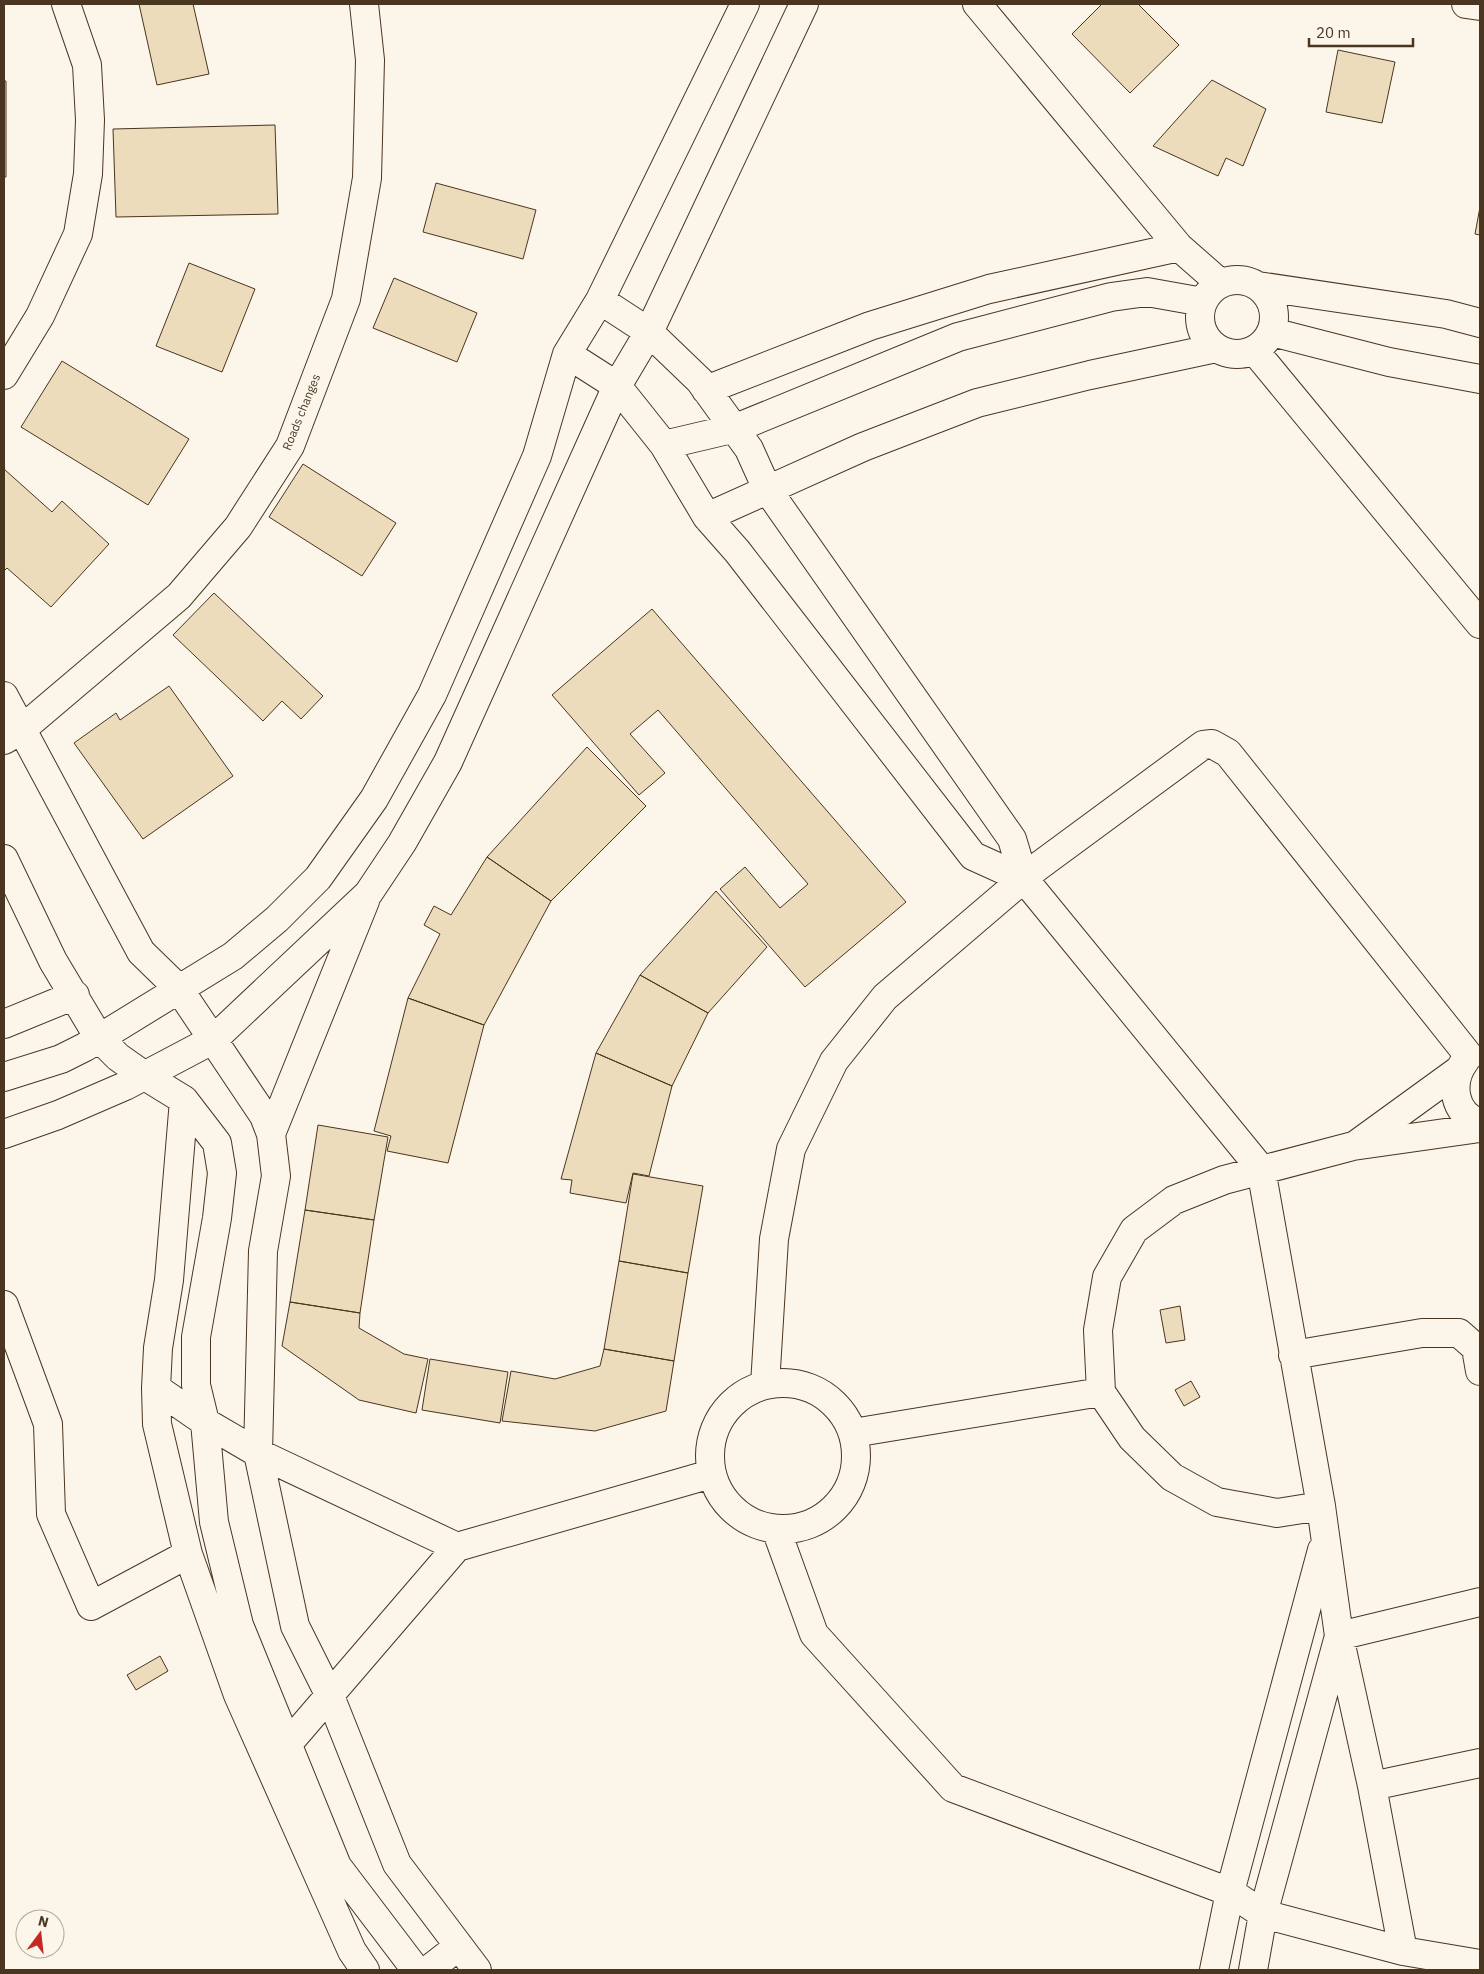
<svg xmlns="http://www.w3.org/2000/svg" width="1484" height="1974" font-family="'IBM Plex Sans',sans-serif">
<rect width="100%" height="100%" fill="#fbf6e9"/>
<!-- building -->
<path fill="#ecdcbc" stroke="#4a3520" d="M139,4H193L209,74L157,85Z
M1102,4H1138L1179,45L1130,93L1072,34Z
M1338,50L1395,62L1382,123L1326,112Z
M1212,80L1266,109L1243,166L1226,158L1218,176L1153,146Z
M4,81H6V177H4Z
M275,125L278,214L116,217L113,129Z
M436,183L536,210L523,259L423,232Z
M1480,207V235L1475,234Z
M189,263L255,289L222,372L156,346Z
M394,278L477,313L457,362L373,328Z
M62,361L189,439L148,505L21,427Z
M303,464L396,523L362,576L269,517Z
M4,469L52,512L62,501L109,544L51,607L7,568L4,571Z
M214,593L323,696L301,719L282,701L263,721L173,635Z
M652,609L906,902L805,987L720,889L745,867L780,908L808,884L658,710L630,734L665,773L639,795L552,695Z
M169,686L233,776L143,839L74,743L116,713L120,720Z
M587,747L646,806L551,901L487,857Z
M487,857L551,901L484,1025L408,998L440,934L424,925L434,906L451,915Z
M716,891L767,947L708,1013L640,975Z
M640,975L708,1013L672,1086L596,1053Z
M408,998L484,1025L448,1163L387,1151L391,1136L374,1131Z
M596,1053L672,1086L649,1176L633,1173L626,1203L570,1193L572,1180L561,1179Z
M318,1125L388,1137L374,1220L305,1210Z
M633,1174L703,1186L688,1273L619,1261Z
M305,1210L374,1220L360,1313L290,1302Z
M619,1261L688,1273L674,1361L604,1349Z
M290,1302L360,1313L359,1328L404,1354L428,1359L416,1413L359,1400L282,1346Z
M1180,1306L1185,1340L1166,1343L1160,1310Z
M604,1349L674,1361L666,1411L595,1431L502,1421L511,1371L555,1379L600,1366Z
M430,1359L508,1372L500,1423L422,1410Z
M1191,1381L1200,1397L1184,1406L1175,1390Z
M160,1656L168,1671L136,1690L127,1675Z"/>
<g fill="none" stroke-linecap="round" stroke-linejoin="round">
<defs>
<path id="minor" d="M977,4L1179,247L1220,283
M1466,4L1480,6
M1200 317a37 37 0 1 1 74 0a37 37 0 1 1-74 0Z
M1258,286L1446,314L1480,323
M600,300L649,332L700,381L749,449L767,489L1012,839L1024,879L1261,1169L1321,1506L1339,1636L1372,1786L1403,1951
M1272,332L1389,362L1480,379
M1254,350L1480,624
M567,354L617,386L664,445L707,517L737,551L973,856L1024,879
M4,375L40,316L78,234L88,174L90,120L87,65L66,4
M706,390L870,326L989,289L1179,247
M664,445L736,428L958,337L1111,297L1147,292L1203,302
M707,517L863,447L977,403L1090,375L1216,348
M4,696L141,952L179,989L264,1116L271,1134L276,1176L263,1251L258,1453L295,1626L330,1696L397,1864L477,1970
M4,740L21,730L179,596L238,527L290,446L346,299L367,178L370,60L364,4
M4,859L53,961L99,1038L118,1057L145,1076L184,1100L217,1143L222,1173L217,1218L196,1337V1385L205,1422L214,1522L239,1625L337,1866L416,1970
M4,1024L75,995
M1465,1061C1449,1082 1453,1114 1480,1123
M4,1077L61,1059L85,1047L233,956L277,919L318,878L374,799L432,695L537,456L567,354L600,300L745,4
M184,1100L169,1280L158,1348L156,1388L157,1424L188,1554L238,1695L352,1951L365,1970
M4,1134L58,1115L125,1086L214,1039L368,894L402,843L448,762L617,386L649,332L804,4
M271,1134L365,901
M1357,1144L1459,1070
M4,1305L48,1424L51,1514L91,1606L188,1554
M1293,1355L1422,1333H1459L1476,1348L1480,1371
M710 1456a73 73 0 1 1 146 0a73 73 0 1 1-146 0Z
M765,1385L774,1239L791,1149L834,1061L885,997L1036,868L1203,745L1212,744L1228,753L1469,1056
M156,1388L205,1422L258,1453L457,1547
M853,1433L1101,1392
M1321,1506L1277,1513L1217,1502L1172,1477L1132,1438L1101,1392L1098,1330L1107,1277L1134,1230L1174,1200L1224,1180L1353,1146L1480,1128
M776,1529L814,1634L953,1788L1230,1892L1263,1914L1403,1951L1480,1964
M286,1746L457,1547L711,1474
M1372,1786L1480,1763
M428,1970L459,1946
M1214,1970L1230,1892L1322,1550
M1253,1970L1263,1914L1339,1636L1480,1602"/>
</defs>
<!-- minor casing -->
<use href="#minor" stroke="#4a3520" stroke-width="30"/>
<!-- minor -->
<use href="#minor" stroke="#fbf6e9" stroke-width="28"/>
</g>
<g text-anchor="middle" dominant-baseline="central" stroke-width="4" stroke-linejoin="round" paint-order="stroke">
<!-- street labels -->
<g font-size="12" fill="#4a3520" stroke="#fbf6e9">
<text transform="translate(301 412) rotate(-68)">Roads changes</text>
</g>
</g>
<!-- border -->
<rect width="1484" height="1974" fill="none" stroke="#4a3520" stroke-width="10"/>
<!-- north arrow -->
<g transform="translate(40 1934) rotate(15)"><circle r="24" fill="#fbf6e9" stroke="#b4a999"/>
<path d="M0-4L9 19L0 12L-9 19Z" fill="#c62828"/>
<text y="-8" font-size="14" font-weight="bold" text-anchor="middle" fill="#4a3520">N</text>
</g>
<!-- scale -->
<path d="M1309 38v8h104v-8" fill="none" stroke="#4a3520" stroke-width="2.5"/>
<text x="1316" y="38" font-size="15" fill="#4a3520" stroke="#fbf6e9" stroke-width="4" paint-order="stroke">20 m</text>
</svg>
